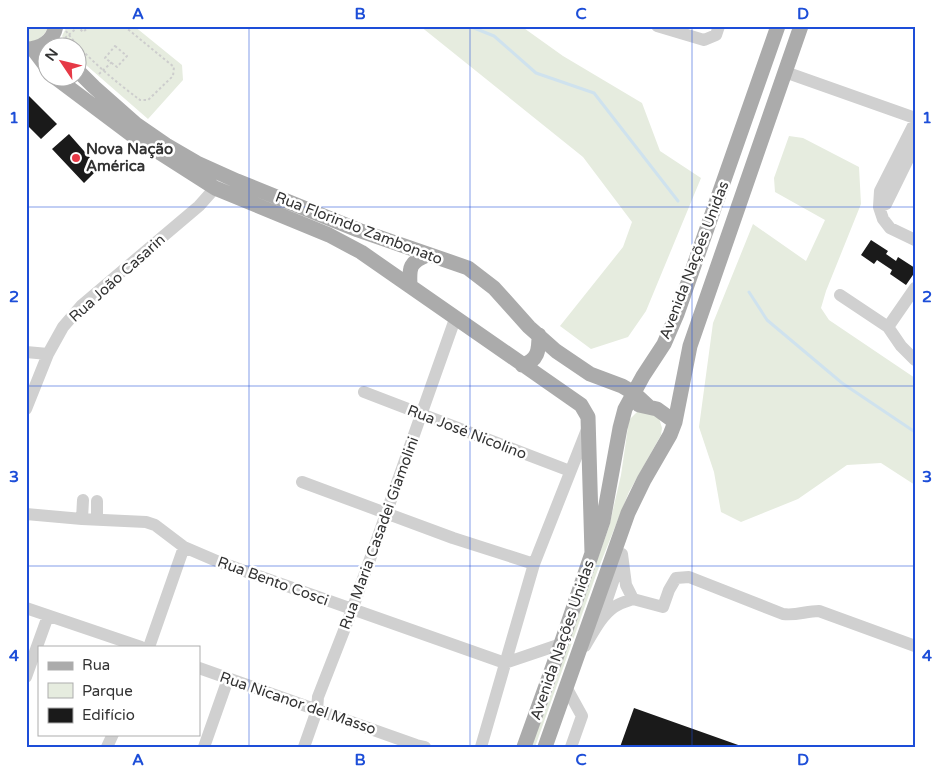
<svg xmlns="http://www.w3.org/2000/svg" width="941" height="773" font-family="'Varela Round',sans-serif">
<rect width="100%" height="100%" fill="#fff"/>
<!-- green -->
<path fill="#e6ecdf" d="M26,26H49C44,36 38,42 26,42Z
M67,26H134L182,65L183,80L148,119L78,58V48L69,47L62,36Z
M420,26H521L563,56L642,103L660,151L701,178L646,311L628,337L591,349L560,326L623,247L632,222L583,157Z
M789,136L803,138L859,167L861,204L826,291L821,308L829,320L915,378V485L881,463L847,465L798,499L741,522L721,512L714,472L699,427L713,323L753,224L806,261L825,220L775,192L774,178Z
M643,410L659,418L662,428L661,435L629,492L597,572L535,747H531L609,527L621,475L629,420L637,412Z"/>
<g fill="none" stroke-linecap="round" stroke-linejoin="round">
<!-- stream -->
<path stroke="#cfe2ee" stroke-width="3" d="M469,26L494,36L536,73L594,93L678,201
M749,292L767,320L842,383L915,432"/>
</g>
<!-- building -->
<path fill="#1a1a1a" d="M26,93L57,124L41,139L26,124Z
M69,134L99,168L84,183L52,149Z
M871,240L888,251L886,254L896,261L898,257L915,268V272L906,285L890,274L892,270L877,260L874,264L861,255Z
M634,708L741,746V747H620Z"/>
<g fill="none" stroke-linecap="round" stroke-linejoin="round">
<!-- path -->
<path stroke="#cdcdcd" stroke-width="2" stroke-dasharray="2.5 2.5" stroke-linecap="butt" d="M77,26L83,32L90,26
M66,31C84,56 116,82 140,100H148L173,76L174,67L124,26
M65,38L78,27
M62,42L67,48
M115,46L127,56L117,67L105,58Z
M99,74L112,62"/>
<!-- minor -->
<path stroke="#d0d0d0" stroke-width="12" d="M657,26L704,40L716,35L719,26
M785,72L915,118
M915,122L880,191L879,207L883,219L890,228L915,240
M879,207L886,204L915,145
M840,295L888,327L901,346L915,360
M888,327L915,288
M26,352L48,354
M364,392L570,471
M26,409L48,354L63,327L82,305L199,206L215,188
M302,482L453,538L534,564
M97,501V519
M26,514L82,519L146,522L155,525L184,547L219,562L505,663L561,644
M82,519L83,500
M633,599L663,607L669,590L676,578L689,577L783,614C796,616 806,611 819,611L915,646
M26,608L141,647
M600,620L621,558
M585,646C593,633 601,616 614,607C620,603 627,601 633,599L626,585L622,554
M149,647L184,547
M199,668L416,745L425,747
M26,677L48,616
M566,687L582,716L571,747
M107,747L113,734
M204,747L228,679
M304,747L317,710L318,697L352,610L455,319
M481,747L534,564L588,427"/>
<!-- major -->
<path stroke="#ababab" stroke-width="15" d="M26,49C41,49 53,41 56,26
M33,49L48,69
M78,71L94,87L137,125L166,145L197,163L237,181L358,230L468,268L494,288L529,327L556,351L590,374L622,386L634,393L648,406
M56,78L132,135L215,188L329,235L361,252L581,405L588,417L592,553
M410,285C409,267 410,262 427,255
M522,365C538,361 539,350 539,335
M639,405L657,409L675,422
M524,747L561,644L603,521L620,428L625,409L643,376L664,344L677,314L778,26
M545,747L628,513L644,480L670,435L675,422L690,346L801,26"/>
</g>
<!-- grid -->
<path fill="none" stroke="#1d4ed8" stroke-width="1" stroke-opacity="0.55" d="M249,26V747M470,26V747M692,26V747M26,207H915M26,386H915M26,566H915"/>
<!-- markers -->
<circle fill="#e63946" stroke="#fff" stroke-width="2" cx="76" cy="158" r="5"/>
<g text-anchor="middle" dominant-baseline="central" stroke-width="5" stroke-linejoin="round" paint-order="stroke">
<!-- poi labels -->
<g font-size="15" font-weight="bold" fill="#333" stroke="#fff" text-anchor="start">
<text x="86" y="149">Nova Nação<tspan x="86" dy="17">América</tspan></text>
</g>
<!-- street labels -->
<g font-size="15" fill="#333" stroke="#fff">
<text transform="translate(359 228) rotate(21)">Rua Florindo Zambonato</text>
<text transform="translate(694 260) rotate(-69)">Avenida Nações Unidas</text>
<text transform="translate(117 278) rotate(-42)">Rua João Casarin</text>
<text transform="translate(467 432) rotate(21)">Rua José Nicolino</text>
<text transform="translate(379 533) rotate(-70)">Rua Maria Casadei Giamolini</text>
<text transform="translate(273 581) rotate(20)">Rua Bento Cosci</text>
<text transform="translate(562 640) rotate(-71)">Avenida Nações Unidas</text>
<text transform="translate(298 703) rotate(19)">Rua Nicanor del Masso</text>
</g>
</g>
<!-- border -->
<rect width="941" height="773" fill="none" stroke="#ffffff" stroke-width="55"/>
<!-- legend -->
<rect x="38" y="646" width="162" height="90" fill="#ffffff" stroke="#adadad"/>
<rect x="48" y="662" width="25" height="8" fill="#ababab" stroke="#adadad"/>
<text x="82" y="670" font-size="15" fill="#333333">Rua</text>
<rect x="48" y="683" width="25" height="15" fill="#e6ecdf" stroke="#adadad"/>
<text x="82" y="696" font-size="15" fill="#333333">Parque</text>
<rect x="48" y="708" width="25" height="15" fill="#1a1a1a" stroke="#adadad"/>
<text x="82" y="720" font-size="15" fill="#333333">Edifício</text>
<!-- north arrow -->
<g transform="translate(62 62) rotate(305)"><circle r="24" fill="#ffffff" stroke="#adadad"/>
<path d="M0-4L9 19L0 12L-9 19Z" fill="#e63946"/>
<text y="-8" font-size="14" font-weight="bold" text-anchor="middle" fill="#333333">N</text>
</g>
<rect x="28" y="28" width="886" height="718" fill="none" stroke="#1d4ed8" stroke-width="2"/>
<g font-size="16" text-anchor="middle" font-weight="bold" fill="#1d4ed8">
<text x="138" y="19">A</text>
<text x="360" y="19">B</text>
<text x="581" y="19">C</text>
<text x="803" y="19">D</text>
<text x="14" y="123">1</text>
<text x="927" y="123">1</text>
<text x="14" y="302">2</text>
<text x="927" y="302">2</text>
<text x="14" y="482">3</text>
<text x="927" y="482">3</text>
<text x="14" y="661">4</text>
<text x="927" y="661">4</text>
<text x="138" y="765">A</text>
<text x="360" y="765">B</text>
<text x="581" y="765">C</text>
<text x="803" y="765">D</text>
</g>
</svg>
